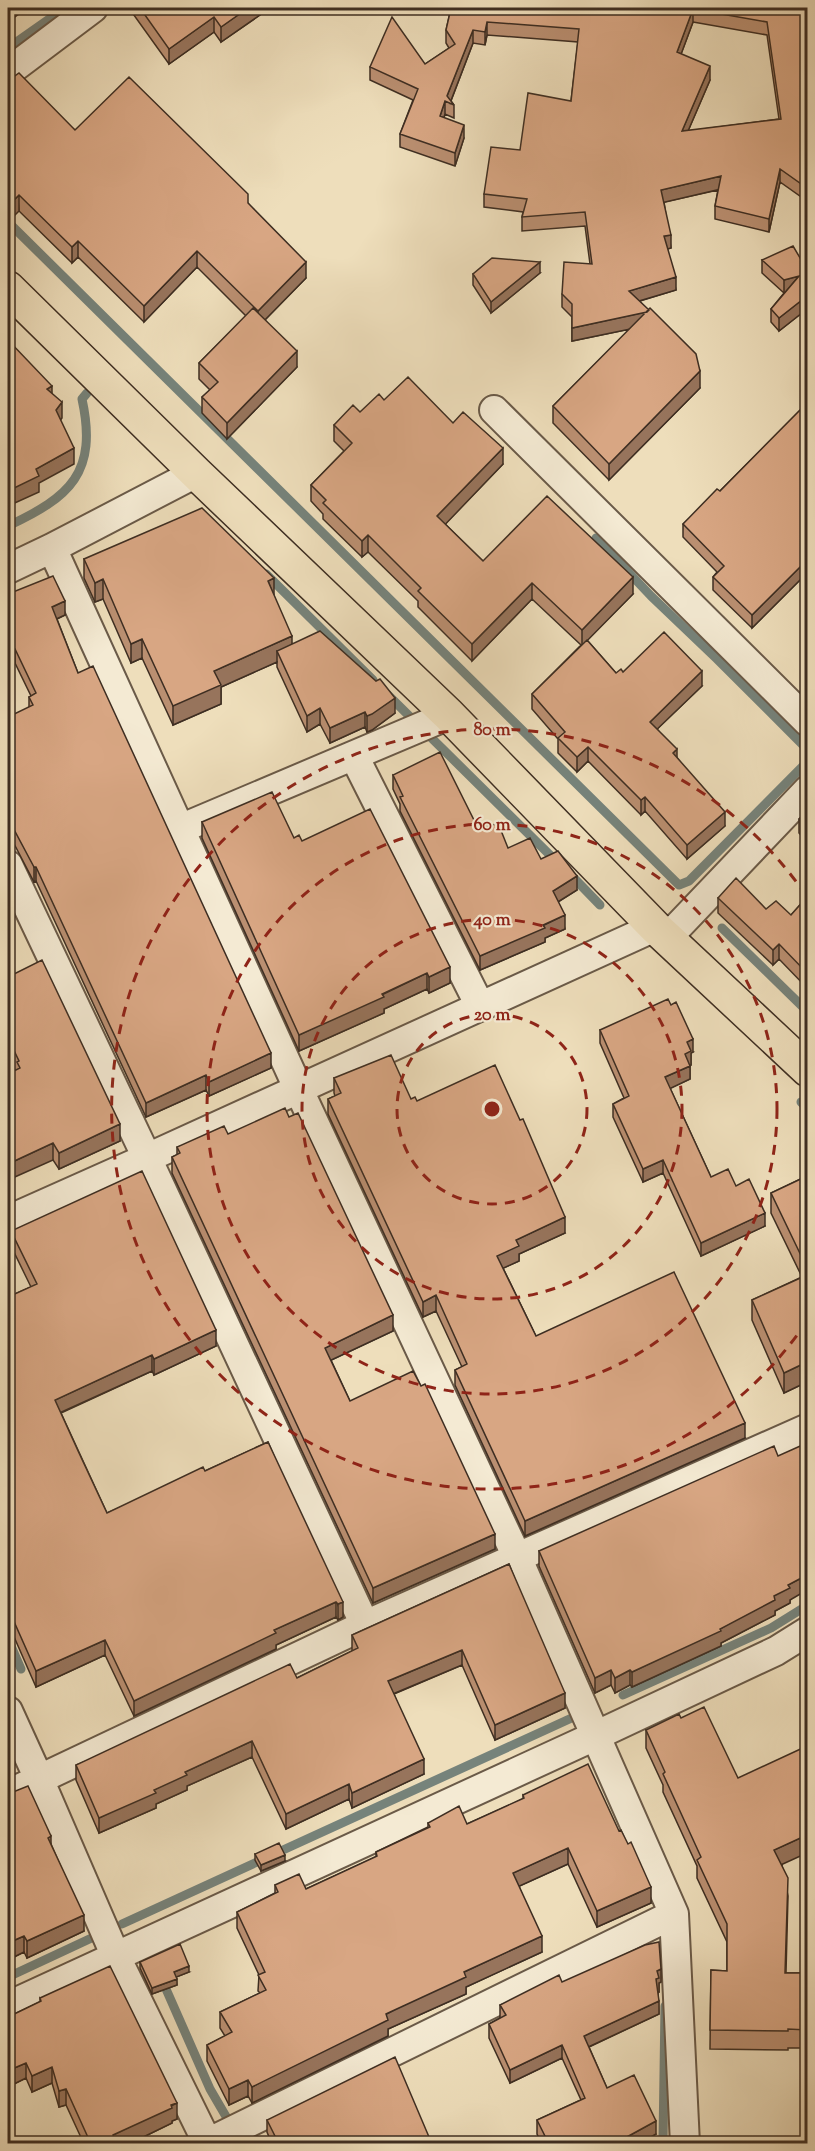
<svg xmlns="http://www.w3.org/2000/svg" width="815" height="2151" font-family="'Sorts Mill Goudy',serif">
<rect width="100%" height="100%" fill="#eedebb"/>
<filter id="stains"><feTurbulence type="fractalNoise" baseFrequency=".00333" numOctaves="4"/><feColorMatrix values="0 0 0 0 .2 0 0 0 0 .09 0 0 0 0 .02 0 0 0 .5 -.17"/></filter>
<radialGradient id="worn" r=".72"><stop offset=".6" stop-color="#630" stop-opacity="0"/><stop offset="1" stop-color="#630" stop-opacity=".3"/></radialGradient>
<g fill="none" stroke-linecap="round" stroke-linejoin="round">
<!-- stream -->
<path stroke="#76837b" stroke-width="9" d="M8,48L65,8
M9,223L679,885L689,881L808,761
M8,526C70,497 98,473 82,399L87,393
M596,538L651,596L717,659L808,750
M266,574L373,680
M387,694L559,864
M569,873L600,905
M722,928L808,1012
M801,1102L808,1109
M8,1639L21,1669
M623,1695L771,1628L808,1605
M283,1850L576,1716
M122,1924L257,1862
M8,1977L98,1935
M166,1989L210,2089L242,2144
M663,2141L665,2006"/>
<defs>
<path id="street" d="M8,72L93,8
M494,410L808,722
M52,548L298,1088L517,1557L674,1914L685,2144
M8,569L52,548L196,473
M354,756L480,1006
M180,829L449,715
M8,865L147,1158L365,1625
M667,938L808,790
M8,1220L147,1158L655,927
M8,1711L39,1779L116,1957L208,2144
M8,1794L365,1625L808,1428
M8,2006L595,1736L776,1651L808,1631
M205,2144L674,1914"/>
<path id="primary" d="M8,288L196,473L449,715L655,927L808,1070"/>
</defs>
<!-- street casing -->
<use href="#street" stroke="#6a5a48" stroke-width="32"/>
<!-- primary casing -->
<use href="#primary" stroke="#3e2e22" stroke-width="36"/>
<!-- street -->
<use href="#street" stroke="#f4ead3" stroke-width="28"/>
<!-- primary -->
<use href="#primary" stroke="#eedebb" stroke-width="33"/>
</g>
<!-- wall -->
<path fill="#ba8f71" stroke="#3e2e22" stroke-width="1.5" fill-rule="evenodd" d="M131,8H270L221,42L214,32L169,64L131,11Z
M451,8H773L772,14L807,10V201L780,182L769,232L715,219V206L718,190L664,202L671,248L667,249L676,290L640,301L700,388L609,480L553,423V406L630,329L572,341V317L562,307V294L590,264L585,226L522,231V217L523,212L484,207V194L520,150L571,101L578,42L487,35L485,45L473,43L451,101L454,105V118L445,114L444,118L464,138L455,166L400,147V134L413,100L370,80V67L425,64L449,48L446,43V30ZM693,22L767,35L779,119L688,131L710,80L681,54Z
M8,81L75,130L248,203L306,278L265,320L297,367L227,439L202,413V397L210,390L199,379V363L246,316L197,267L144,322L78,257L72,263L19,211Z
M762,260L806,268L807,266V309L779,331L771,322V309L784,293L762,273Z
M540,273L491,313L473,285V274Z
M384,400L453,423L503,464L445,524L483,561L633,594L587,640L616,673L623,672L702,686L657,729L725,826L687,859L645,811L641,815L588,761L577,772L558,753V739L532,709V694L581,645L532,599L472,661L418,607V601L368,552L362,557L323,519V514L311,501V485L344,451L334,441V425Z
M807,403L806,578L804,576L752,628L713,590V577L717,572L683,537V524L720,491Z
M84,559L274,596L292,644L395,713L372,730L367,732L365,727L330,743L320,724L307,732L277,667V662L221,687V704L173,725L142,658L131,663L103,599L95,602L84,578Z
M8,594L65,615L57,619L78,673L271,1068L209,1096L206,1090L146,1117L36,881L34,882L11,838L8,840L29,707V697L31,696L15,663Z
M807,662V683L805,681V665Z
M393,775L479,830L508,848L541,859L577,890L558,902L565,929L545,938V942L480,970L400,811V804L393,789Z
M807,811V842L799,833V819Z
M202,822L294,838L302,841L450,983L429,993L427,989L384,1009V1013L299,1051L202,838Z
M807,897V988L779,959L773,965L718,913V898L791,915Z
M8,977L120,1141L59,1169L53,1160L15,1070L8,1054Z
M600,1030L693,1052L691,1053V1065H690V1079L670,1088L711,1177L736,1186L765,1226L701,1256L663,1173L643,1182L613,1117V1104L624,1098L600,1043Z
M334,1078L417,1101L565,1233L519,1254V1261L503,1268L536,1336L745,1438L525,1536L455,1385V1370L462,1367L436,1311L423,1317L328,1114V1099L335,1096L334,1093Z
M228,1134L393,1331L331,1360L350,1401L495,1549L373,1603L172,1173V1157L177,1155V1147Z
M807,1176V1382L784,1393L752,1320V1300L802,1277L771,1213V1193Z
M11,1231L216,1346L154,1375L152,1371L61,1413L107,1513L205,1471L268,1442L343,1617L338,1620L336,1617L276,1645V1649L134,1716L105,1655L36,1687L8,1623V1297L31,1287L11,1246Z
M539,1551L790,1600V1603L775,1611V1615L721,1643V1646L632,1687L630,1685L615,1693L611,1685L595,1693L539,1566Z
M509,1564L565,1708L495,1740L462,1665L394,1694L424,1774L352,1808L349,1799L286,1829L252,1757L187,1786V1790L156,1804V1808L99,1833L76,1780V1765L297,1678L352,1651V1635Z
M646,1730L738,1778L782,1865L788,1896L786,1973H807V2048H788V2050L710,2049L711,1970L727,1971V1942L697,1878V1866L663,1792V1785L646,1748Z
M8,1794L51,1845L84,1931L27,1958L24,1952L8,1960Z
M523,1795L651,1903L597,1927L568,1864L519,1886L542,1952L466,1987V1994L388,2029V2036L252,2103L248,2096L229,2105L207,2061V2045L225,2036L220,2028V2012L260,1993L258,1991L259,1975L237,1928V1912L275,1893V1885L306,1889L376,1857V1852L428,1827V1823L467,1824L523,1799Z
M255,1854L285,1861L261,1871L255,1860Z
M140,1962L189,1972L176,1977L177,1985L152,1994L140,1968Z
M562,1982H661L659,1983V1992H658L659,2014L589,2047L607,2088L656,2134L639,2144H542L537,2134V2120L581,2100L562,2058L510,2083L489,2038V2024L500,2018V2005Z
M40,1998L177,2119L172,2121V2123L129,2144H84L66,2105L59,2107L52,2083L32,2092L26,2078L12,2085L8,2076V2017L40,2002Z
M267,2120L432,2144H272L267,2132Z"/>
<!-- shaded-wall -->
<path fill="#97745c" stroke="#3e2e22" stroke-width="1.5" d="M8,8H27L8,22Z
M248,8H270L221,42V27Z
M693,9V22L677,65V52Z
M214,17V32L169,64V49Z
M487,22V35L485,45V32Z
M473,30V43L450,103L447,96Z
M710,66V80L682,145V131Z
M445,101V114L440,129V116Z
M464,125V138L455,166V153Z
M780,169V182L769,232V219Z
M721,176V189L661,203V190Z
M19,195V211L8,222V206Z
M671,235V248L664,250V236Z
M78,241V257L72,263V247Z
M197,251V267L144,322V306Z
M306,262V278L258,327V311Z
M540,262V273L491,313V302Z
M799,276L784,294V280Z
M676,277V290L629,304V291Z
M807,296V309L779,331V318Z
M650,311V325L572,341V328Z
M297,351V367L227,439V423Z
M700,371V388L609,480V464Z
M52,386V401L47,389Z
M62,402V418L56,426V410Z
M74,448V464L39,483V492L8,506V491L36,469Z
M503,448V464L437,533V516Z
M368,535V552L362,557V541Z
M804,563V576L752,628V615Z
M807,564V577L806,578V565Z
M633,577V594L582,646V630Z
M274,578V597L268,581Z
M103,579V599L95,602V583Z
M532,583V599L472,661V644Z
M65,601V615L52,621V607Z
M292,636V655L277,651V662L221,687V704L173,725V706L214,671Z
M142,639V658L131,663V644Z
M15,649V663L8,667V652Z
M702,671V686L650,736V722Z
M395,698V713L372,730L367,732V716Z
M320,708V724L307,732V716Z
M365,712V727L330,743V728Z
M588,747V761L577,772V757Z
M677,749V763L673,753Z
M645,797V811L641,815V800Z
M725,812V826L687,859V845Z
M11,824V838L8,840V825Z
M34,867H36V881L34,882Z
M577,876V890L553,905V891Z
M565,915V929L545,938V942L480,970V956Z
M779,944V959L773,965V950Z
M450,967V983L429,993V977Z
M427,973V989L384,1009V1013L299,1051V1035Z
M693,1039V1052L691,1053V1065L685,1067V1054L687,1042Z
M271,1053V1068L209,1096V1082Z
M690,1066V1079L665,1091V1077Z
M206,1075V1090L146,1117V1103Z
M120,1124V1141L59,1169V1153Z
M53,1143V1160L8,1180V1164Z
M663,1160V1173L643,1182V1169Z
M765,1213V1226L701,1256V1243Z
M565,1217V1233L519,1254V1261L497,1271V1256L516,1240Z
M436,1295V1311L423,1317V1302Z
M393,1315V1331L325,1363V1348Z
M216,1330V1346L154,1375V1359Z
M152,1355V1371L55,1415V1400Z
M807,1362V1382L784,1393V1373Z
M745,1423V1438L525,1536V1521Z
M495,1534V1549L373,1603V1588Z
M807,1575V1590L790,1600V1603L775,1611V1615L721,1643V1646L632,1687V1672L720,1629L774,1596L788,1585Z
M336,1602V1617L276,1645V1649L134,1716V1701L274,1630Z
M343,1602V1617L338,1620V1604Z
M105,1640V1655L36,1687V1671Z
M462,1650V1665L388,1696V1681Z
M611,1670V1685L595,1693V1678Z
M630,1670V1685L615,1693V1678Z
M565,1693V1708L495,1740V1725Z
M252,1741V1757L187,1786V1790L156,1804V1808L99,1833V1818L154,1790L185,1772Z
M14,1756V1773L8,1777V1760Z
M424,1759V1774L352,1808V1793Z
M349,1784V1799L286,1829V1814Z
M807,1835V1853L774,1868V1850Z
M51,1836V1853L48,1838Z
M568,1848V1864L513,1889V1873Z
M285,1855V1861L261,1871V1865Z
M651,1887V1903L597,1927V1911Z
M84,1915V1931L27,1958V1941Z
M24,1936V1952L8,1960V1943Z
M542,1936V1952L466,1987V1994L388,2029V2036L252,2103V2087L464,1972Z
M189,1966V1972L174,1978V1972Z
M661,1969V1982L659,1983V1992H656V1979L657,1971Z
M177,1979V1985L152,1994V1988Z
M659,2001V2014L584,2049V2036Z
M562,2045V2058L510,2083V2070Z
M26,2063V2078L12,2085V2069Z
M52,2067V2083L32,2092V2076Z
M248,2080V2096L229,2105V2089Z
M66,2089V2105L59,2107V2091Z
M177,2103V2119L172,2121V2123L129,2144H113V2135Z
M656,2121V2134L639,2144H614Z"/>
<!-- building -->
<path fill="#d8a683" stroke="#3e2e22" stroke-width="1.5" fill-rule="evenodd" d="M140,8H248L221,27L214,17L169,49Z
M451,8H770L769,14L807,10V188L780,169L769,219L715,206L721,176L661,190L671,235L664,236L676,277L629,291L649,310L647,312L572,328V304L562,294L564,262L592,264L585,212L522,217L527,199L484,194L491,147L520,150L528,93L571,101L579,29L487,22L485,32L473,30L447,96L454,105L445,101L440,116L464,125L455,153L400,134L418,89L370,67L392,17L425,64L455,44L446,30ZM693,9L767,22L781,119L682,131L710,66L677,52Z
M19,73L75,130L129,77L248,194V203L306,262L258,311L197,251L144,306L78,241L72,247L19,195L8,206V81Z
M793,246L806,268L807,266V296L779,318L771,309L799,276L784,280L762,260Z
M492,258L540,262L491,302L473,274Z
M253,308L297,351L227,423L202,397L218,382L199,363Z
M650,308L696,354L700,371L609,464L553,406Z
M8,340L52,386L47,389L62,402L56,410L74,448L36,469L39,476L8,491Z
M408,377L453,423L463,412L503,448L437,516L483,561L547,496L633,577L582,630L532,583L472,644L418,591L421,588L368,535L362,541L323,503L326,500L311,485L352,443L334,425L353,405L360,412L379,394L384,400Z
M807,403V564L806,565L804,563L752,615L713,577L724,566L683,524L717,489L720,491Z
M202,508L274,578L268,581L292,636L214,671L221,685L173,706L142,639L131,644L103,579L95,583L84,559Z
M53,576L65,601L52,607L78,673L93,666L271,1053L209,1082L206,1075L146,1103L36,867H34L11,824L8,825V717L33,705L29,697L36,693L15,649L8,652V594Z
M320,631L376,681L380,679L395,698L372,714L367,716L365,712L330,728L320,708L307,716L277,651Z
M664,632L702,671L650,722L677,749L673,753L725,812L687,845L645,797L641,800L588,747L577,757L558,738L565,732L532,694L587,640L616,673L621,669L623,672Z
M440,752L479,830L498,823L508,848L530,838L541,859L558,851L577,876L553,891L565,915L543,925L545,928L480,956L400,797L403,796L393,775Z
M272,792L294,838L299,835L302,841L370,809L450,967L429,977L427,973L382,994L384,997L299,1035L202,822Z
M807,811V828L799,819Z
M736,878L766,909L776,901L791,915L807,897V973L779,944L773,950L718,898Z
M42,960L120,1124L59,1153L53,1143L8,1164V1074L20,1068L17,1062L19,1061L8,1038V977Z
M668,999L671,1005L676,1002L693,1039L687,1042L691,1051L685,1054L690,1066L665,1077L711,1177L728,1169L736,1186L749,1179L765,1213L701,1243L663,1160L643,1169L613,1104L629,1096L600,1030Z
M391,1055L411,1099L415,1097L417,1101L495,1065L520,1120L523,1119L565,1217L516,1240L519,1246L497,1256L536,1336L674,1272L745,1423L525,1521L455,1370L467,1364L436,1295L423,1302L328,1099L341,1093L334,1078Z
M285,1108L289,1117L298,1113L393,1315L325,1348L350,1401L413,1371L421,1386L425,1384L495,1534L373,1588L172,1157L180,1153L177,1147L224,1126L228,1134Z
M142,1171L216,1330L154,1359L152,1355L55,1400L79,1453L107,1513L203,1467L205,1471L268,1442L343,1602L338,1604L336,1602L274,1630L276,1633L134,1701L105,1640L36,1671L8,1608V1297L37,1284L11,1231Z
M807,1176V1268L771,1193Z
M807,1275V1362L784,1373L752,1300Z
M807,1443V1575L788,1585L790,1588L774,1596L775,1600L720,1629L721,1631L632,1672L630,1670L615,1678L611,1670L595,1678L539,1551L774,1446L778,1456Z
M509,1564L565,1693L495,1725L462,1650L388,1681L424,1759L352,1793L349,1784L286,1814L252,1741L185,1772L187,1775L154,1790L156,1793L99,1818L76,1765L290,1664L297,1678L358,1648L352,1635Z
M704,1707L738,1778L807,1746V1835L774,1850L788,1878L785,1973H807V2030L788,2029V2031L710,2030L711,1970L727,1971V1924L697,1860L701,1857L663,1774L665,1772L646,1730L679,1714L681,1718Z
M8,1743L14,1756L8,1760Z
M588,1764L619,1831L621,1830L628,1844L631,1842L651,1887L597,1911L568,1848L513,1873L542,1936L464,1972L466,1977L386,2014L388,2020L252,2087L248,2080L229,2089L207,2045L232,2032L220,2012L266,1990L258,1975L265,1972L237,1912L278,1892L275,1885L299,1874L306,1889L377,1856L376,1852L430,1827L428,1823L459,1806L467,1824L524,1798L523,1795Z
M28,1786L51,1836L48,1838L84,1915L27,1941L24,1936L8,1943V1794Z
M279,1843L285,1855L261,1865L255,1854Z
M659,1942L661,1969L657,1971L659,1978L656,1979L659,2001L584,2036L607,2088L634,2075L656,2121L614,2144H549L537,2120L585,2098L562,2045L510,2070L489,2024L506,2015L500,2005L559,1975L562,1982L645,1945Z
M180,1944L189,1966L174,1972L177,1979L152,1988L140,1962Z
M110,1966L177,2103L171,2105L172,2108L113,2135L115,2144H91L66,2089L59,2091L52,2067L32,2076L26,2063L12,2069L8,2060V2017L41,2001L40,1998Z
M395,2057L432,2144H279L267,2120Z"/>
<!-- distance rings -->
<g fill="none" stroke="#8f2418" stroke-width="3" stroke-dasharray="10 8">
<circle cx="492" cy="1109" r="95"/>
<circle cx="492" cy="1109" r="190"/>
<circle cx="492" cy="1109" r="285"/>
<path d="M807 1321A380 380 0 1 1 807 897"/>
</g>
<circle cx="492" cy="1109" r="9" fill="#8f2418" stroke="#f4ead3" stroke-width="3"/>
<g font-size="18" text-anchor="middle" font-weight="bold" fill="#8f2418" stroke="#f4ead3" stroke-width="4.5" stroke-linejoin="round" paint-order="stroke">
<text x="492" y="735">80 m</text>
<text x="492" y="830">60 m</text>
<text x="492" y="925">40 m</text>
<text x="492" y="1020">20 m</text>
</g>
<!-- margin -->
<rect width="815" height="2151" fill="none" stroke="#eedebb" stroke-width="30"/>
<rect x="9" y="9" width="797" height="2133" fill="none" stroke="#3e2e22" stroke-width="3"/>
<rect x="15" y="15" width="785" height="2121" fill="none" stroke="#3e2e22" stroke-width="1.5"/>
<rect width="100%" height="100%" filter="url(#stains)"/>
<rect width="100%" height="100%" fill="url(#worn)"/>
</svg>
